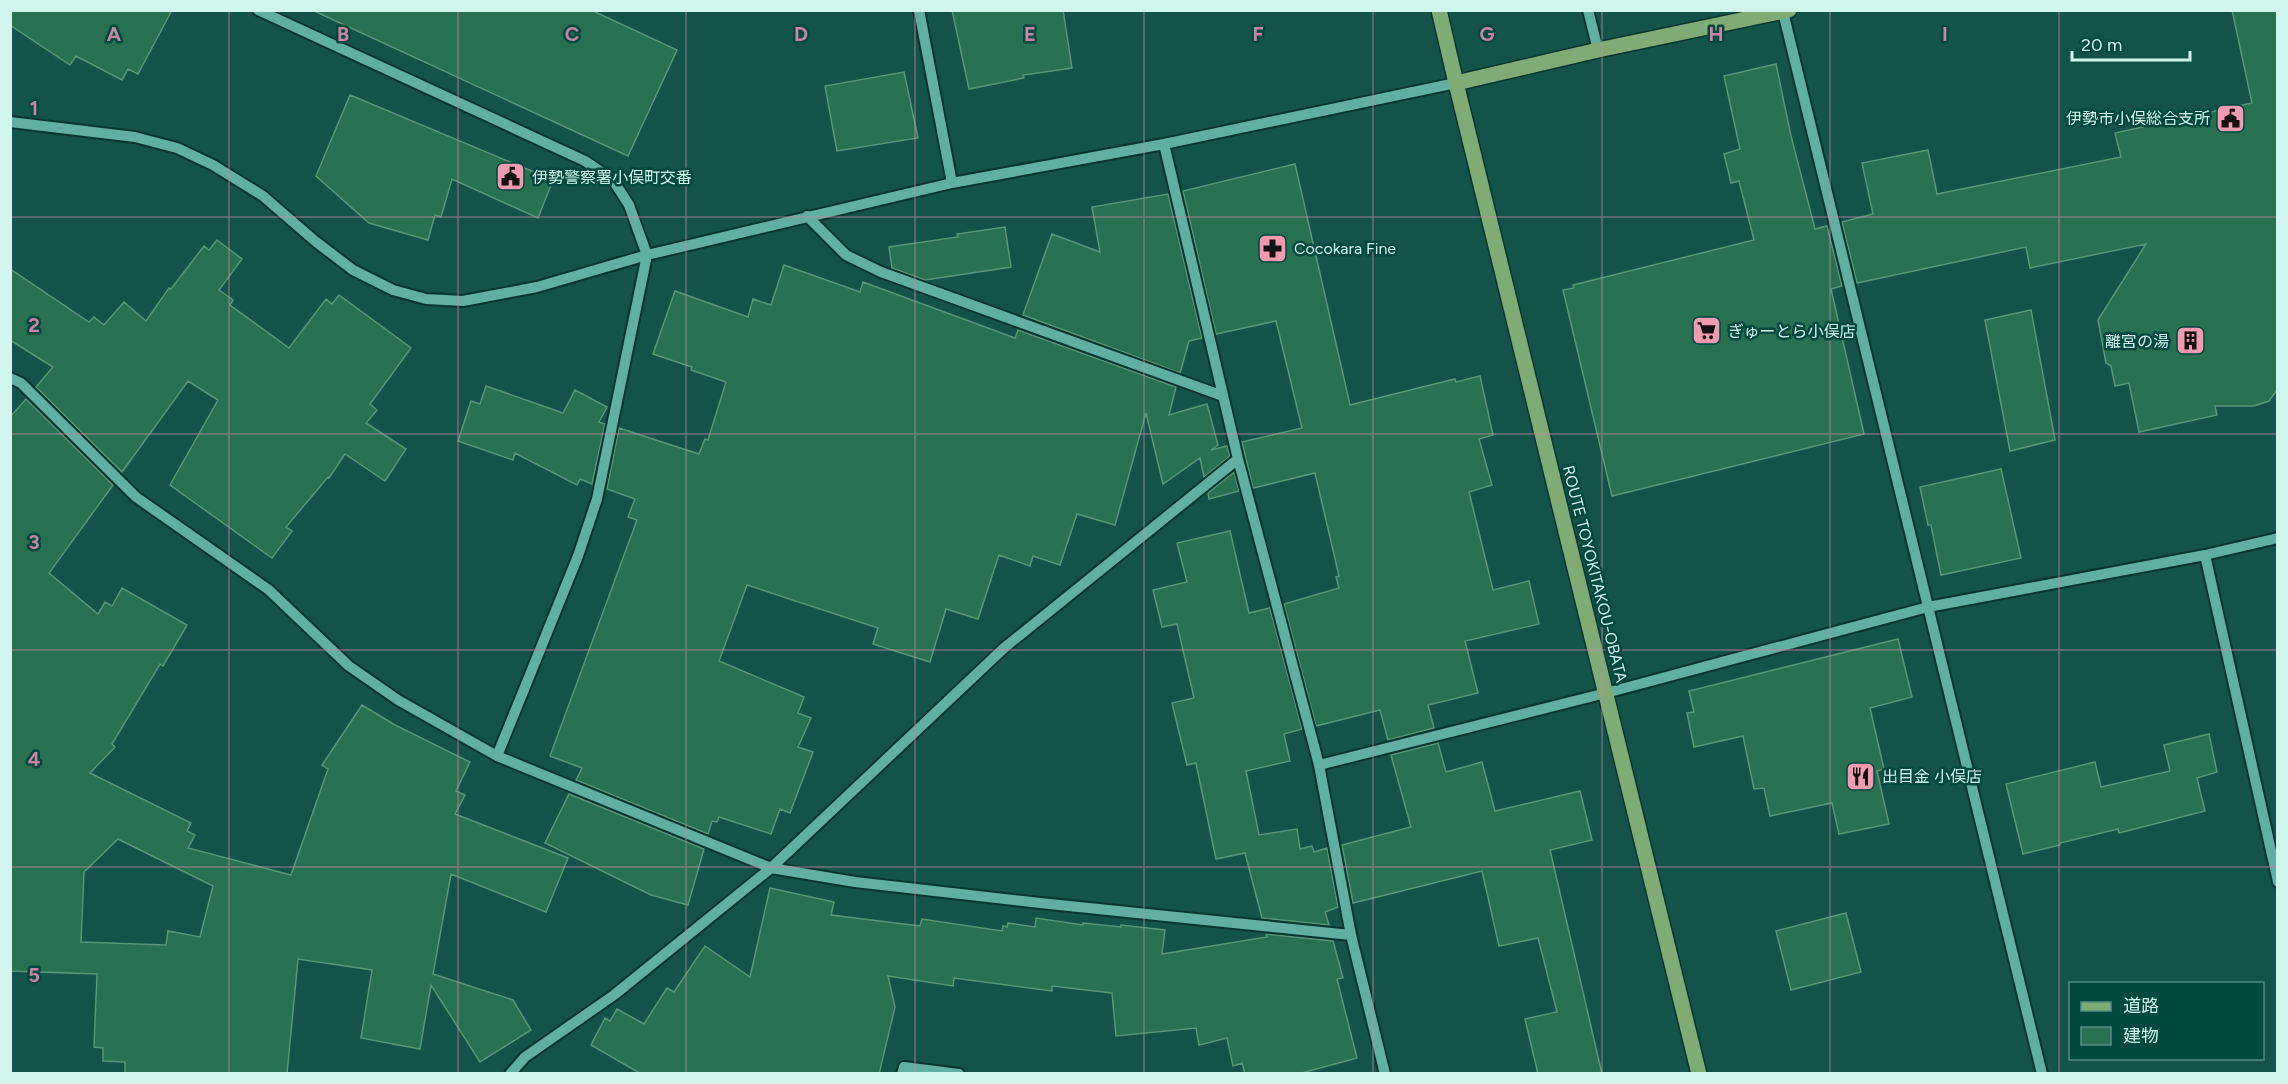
<svg xmlns="http://www.w3.org/2000/svg" width="2288" height="1084" font-family="Figtree,'Noto Sans JP',sans-serif">
<rect width="100%" height="100%" fill="#13534a"/>
<!-- building -->
<path fill="#277051" stroke="#599779" stroke-width="1.5" fill-rule="evenodd" d="M10,10H172L138,74L128,69L122,80L76,56L70,65L10,25Z
M312,10H591L677,50L628,156Z
M952,10H1063L1072,68L1023,75L1024,78L969,89Z
M2232,10H2277V390L2269,401L2254,406H2215L2217,415L2139,432L2129,383L2115,386L2111,366L2106,363L2098,320L2146,244L2030,268L2026,247L1857,283L1842,222L1873,214L1862,163L1928,150L1937,194L2121,157L2115,133L2252,103Z
M1776,64L1791,136L1815,229L1827,226L1842,286L1831,289L1864,434L1612,496L1563,290L1574,288L1573,285L1754,240L1739,181L1731,183L1724,154L1740,149L1724,76Z
M904,72L918,138L837,151L825,86Z
M350,95L553,180L538,218L452,179L441,217L435,215L428,240L369,223L316,176Z
M1295,164L1350,405L1455,379L1456,382L1480,376L1493,435L1479,439L1492,485L1469,492L1493,590L1529,581L1539,624L1465,641L1478,693L1428,705L1434,728L1388,740L1380,710L1316,726L1284,604L1339,588L1336,577L1339,576L1315,473L1253,488L1242,442L1302,428L1276,321L1216,334L1183,191Z
M1168,194L1202,338L1189,341L1180,373L1023,315L1052,234L1100,252L1092,207Z
M1005,227L1011,267L925,280L892,268L889,247L958,237L957,234Z
M217,240L242,259L219,290L233,300L230,305L289,348L326,299L332,304L339,295L411,348L370,404L377,410L366,423L406,449L385,481L345,454L329,478L328,477L286,527L292,531L272,558L170,485L218,400L188,381L122,472L36,387L53,367L10,340V269L89,322L94,317L104,325L124,302L146,321L169,288L171,289L204,246L209,250Z
M784,265L860,292L863,282L1015,338L1018,330L1176,387L1169,415L1207,404L1218,445L1211,450L1227,446L1230,456L1204,477L1200,458L1163,484L1146,413L1115,525L1077,514L1060,565L1033,556L1030,566L999,555L978,619L946,609L930,662L873,644L878,628L747,585L719,661L804,697L798,713L811,718L798,747L813,752L790,813L780,809L771,834L719,817L717,822L712,821L708,834L576,780L582,768L550,756L637,520L628,517L635,499L607,489L619,428L699,454L705,439L708,440L726,382L691,370L692,367L653,354L675,291L748,317L753,299L771,305Z
M2031,310L2055,440L2010,451L1985,320Z
M486,386L563,413L575,390L607,407L599,422L605,424L592,484L580,479L577,485L515,453L513,460L458,441L471,401L480,404Z
M26,399L113,485L49,573L98,614L105,602L112,606L122,588L187,625L163,666L160,664L112,744L115,747L90,773L191,823L187,831L195,835L188,848L291,875L328,769L322,765L362,705L395,725L470,762L456,791L465,795L455,814L568,858L546,912L451,874L433,974L513,1000L531,1030L480,1062L431,985L420,1049L361,1038L372,970L298,959L287,1074H125V1062L103,1061V1048L94,1047L97,974L10,971V417ZM118,839L213,886L200,937L168,931L166,945L81,942L84,872Z
M2001,469L2021,558L1941,575L1931,525H1928L1920,487Z
M1234,472L1239,491L1209,499L1208,493Z
M1230,531L1249,613L1270,608L1302,729L1284,734L1290,761L1246,771L1259,835L1297,829L1300,849L1312,846L1314,852L1327,848L1338,907L1325,912L1329,925L1262,918L1245,853L1216,859L1196,763L1187,765L1172,703L1194,698L1177,624L1162,627L1153,590L1187,582L1177,543Z
M1898,639L1912,697L1870,708L1884,769L1877,771L1889,824L1839,834L1832,803L1770,816L1764,788L1754,789L1743,736L1694,747L1687,713L1694,712L1689,691Z
M2209,734L2217,772L2197,778L2205,811L2119,833L2118,829L2060,843V845L2023,854L2006,784L2095,762L2101,787L2170,771L2164,745Z
M1438,743L1446,772L1482,762L1495,811L1580,791L1592,840L1550,850L1602,1074H1538L1525,1019L1557,1012L1538,938L1499,946L1482,871L1353,903L1342,845L1411,827L1391,755Z
M569,794L704,849L688,905L651,895L545,843Z
M770,888L834,902L831,915L920,926L922,919L1002,931L1003,926L1007,927L1008,923L1035,927L1036,918L1083,925V923L1121,927V925L1165,930L1162,954L1267,937L1266,934L1333,941L1343,978L1337,979L1357,1058L1298,1074H1245L1242,1063L1233,1066L1227,1038L1199,1045L1196,1028L1116,1036L1112,993L1052,986V991L954,978L953,986L888,976L895,1007L879,1074H641L591,1045L605,1018L610,1021L617,1009L644,1024L667,988L674,992L705,946L750,977Z
M1846,913L1861,972L1791,990L1776,931Z"/>
<g fill="none" stroke-linecap="round" stroke-linejoin="round">
<defs>
<path id="minor" d="M258,10L585,161L613,180L629,205L647,255L597,499L578,556L497,756
M919,10L952,183
M1588,10L1598,50
M1783,12L2042,1074
M10,122L135,137L177,148L213,165L263,196L315,241L353,270L393,290L426,299L463,301L537,287L647,255L952,183L1164,144L1456,83
M1164,144L1238,459L1319,765L1351,935L1385,1074
M807,216L846,255L881,272L1223,396
M10,378L21,383L136,497L269,590L349,666L398,700L497,756L771,868L855,882L1040,903L1351,935
M2205,555L2278,882
M1319,765L1606,693L1928,607L2205,555L2278,538
M510,1074L525,1057L614,995L771,868L1004,648L1238,459
M902,1074L904,1067L959,1074"/>
<path id="major" d="M1439,10L1456,83L1598,50L1789,10
M1456,83L1699,1074"/>
</defs>
<!-- minor casing -->
<use href="#minor" stroke="#09352f" stroke-width="14"/>
<!-- major casing -->
<use href="#major" stroke="#09352f" stroke-width="18"/>
<!-- minor -->
<use href="#minor" stroke="#61afa2" stroke-width="10"/>
<!-- major -->
<use href="#major" stroke="#7fac75" stroke-width="15"/>
</g>
<!-- grid -->
<path fill="none" stroke="#c986a4" stroke-width="1.5" stroke-opacity="0.55" d="M229,10V1074M458,10V1074M686,10V1074M915,10V1074M1144,10V1074M1373,10V1074M1602,10V1074M1830,10V1074M2059,10V1074M10,217H2278M10,434H2278M10,650H2278M10,867H2278"/>
<!-- icons -->
<defs>
<symbol id="civic-square" viewBox="-11 -11 22 22"><rect x="-9" y="-9" width="18" height="18" rx="4" fill="#f19ab2" stroke="#01483f"/><path d="M-.6-6.5H3V-4.5H.6V-3L4-1V1h2V6H-6V1h2V-1L-.6-3ZM-1.2 2.5V6h2.4V2.5Z" fill="#111"/></symbol>
<symbol id="pharmacy-square" viewBox="-11 -11 22 22"><rect x="-9" y="-9" width="18" height="18" rx="4" fill="#f19ab2" stroke="#01483f"/><path d="M-2-6h4v4h4v4h-4v4h-4v-4h-4v-4h4Z" fill="#111"/></symbol>
<symbol id="supermarket-square" viewBox="-11 -11 22 22"><rect x="-9" y="-9" width="18" height="18" rx="4" fill="#f19ab2" stroke="#01483f"/><path d="M-6-5.5h2.5l.6 2H6L4.5 2H-2.5L-4.4-4H-6ZM-1.5 3.2a1.3 1.3 0 1 0 .1 0ZM3 3.2a1.3 1.3 0 1 0 .1 0Z" fill="#111"/></symbol>
<symbol id="building-square" viewBox="-11 -11 22 22"><rect x="-9" y="-9" width="18" height="18" rx="4" fill="#f19ab2" stroke="#01483f"/><path d="M-4-6H4V6H1V3H-1V6H-4ZM-2.5-4.3h1.7v1.8h-1.7ZM.8-4.3h1.7v1.8H.8ZM-2.5-1h1.7V.8h-1.7ZM.8-1h1.7V.8H.8Z" fill="#111"/></symbol>
<symbol id="restaurant-square" viewBox="-11 -11 22 22"><rect x="-9" y="-9" width="18" height="18" rx="4" fill="#f19ab2" stroke="#01483f"/><path d="M-5-6h1v4h1v-4h1v4h1v-4h1v5L-1.5 .5V6h-2V.5L-5-1ZM5-6V6H3V1.5H1.5Q1.5-4 5-6Z" fill="#111"/></symbol>
</defs>
<g fill-rule="evenodd">
<use href="#civic-square" x="2214" y="102" width="33" height="33"/>
<use href="#civic-square" x="494" y="160" width="33" height="33"/>
<use href="#pharmacy-square" x="1256" y="232" width="33" height="33"/>
<use href="#supermarket-square" x="1690" y="314" width="33" height="33"/>
<use href="#building-square" x="2174" y="324" width="33" height="33"/>
<use href="#restaurant-square" x="1844" y="760" width="33" height="33"/>
</g>
<g text-anchor="middle" dominant-baseline="central" stroke-width="5" stroke-linejoin="round" paint-order="stroke">
<!-- poi labels -->
<g font-size="16" fill="#d0f5ed" stroke="#01483f" text-anchor="start">
<text x="2210" y="118" text-anchor="end">伊勢市小俣総合支所</text>
<text x="532" y="177">伊勢警察署小俣町交番</text>
<text x="1294" y="248">Cocokara Fine</text>
<text x="1728" y="331">ぎゅーとら小俣店</text>
<text x="2169" y="341" text-anchor="end">離宮の湯</text>
<text x="1882" y="776">出目金 小俣店</text>
</g>
<!-- street labels -->
<g font-size="16" fill="#d0f5ed" stroke="#01483f">
<text transform="translate(1595 574) rotate(76)">ROUTE TOYOKITAKOU-OBATA</text>
</g>
</g>
<g font-size="20" text-anchor="middle" font-weight="bold" fill="#c986a4" stroke="#01483f" stroke-width="5" stroke-linejoin="round" paint-order="stroke">
<text x="114" y="41">A</text>
<text x="343" y="41">B</text>
<text x="572" y="41">C</text>
<text x="801" y="41">D</text>
<text x="1030" y="41">E</text>
<text x="1258" y="41">F</text>
<text x="1487" y="41">G</text>
<text x="1716" y="41">H</text>
<text x="1945" y="41">I</text>
<text x="34" y="115">1</text>
<text x="34" y="332">2</text>
<text x="34" y="549">3</text>
<text x="34" y="766">4</text>
<text x="34" y="982">5</text>
</g>
<!-- border -->
<rect width="2288" height="1084" fill="none" stroke="#d0f5ed" stroke-width="24"/>
<!-- legend -->
<rect x="2069" y="982" width="195" height="78" fill="#01483f" stroke="#548d85" stroke-width="1.5"/>
<rect x="2081" y="1002" width="30" height="9" fill="#7fac75" stroke="#548d85" stroke-width="1.5"/>
<text x="2123" y="1012" font-size="18" fill="#d0f5ed">道路</text>
<rect x="2081" y="1027" width="30" height="18" fill="#277051" stroke="#548d85" stroke-width="1.5"/>
<text x="2123" y="1042" font-size="18" fill="#d0f5ed">建物</text>
<!-- scale -->
<path d="M2072 51v9h118v-9" fill="none" stroke="#d0f5ed" stroke-width="3"/>
<text x="2081" y="51" font-size="18" fill="#d0f5ed" stroke="#01483f" stroke-width="4.5" paint-order="stroke">20 m</text>
</svg>
